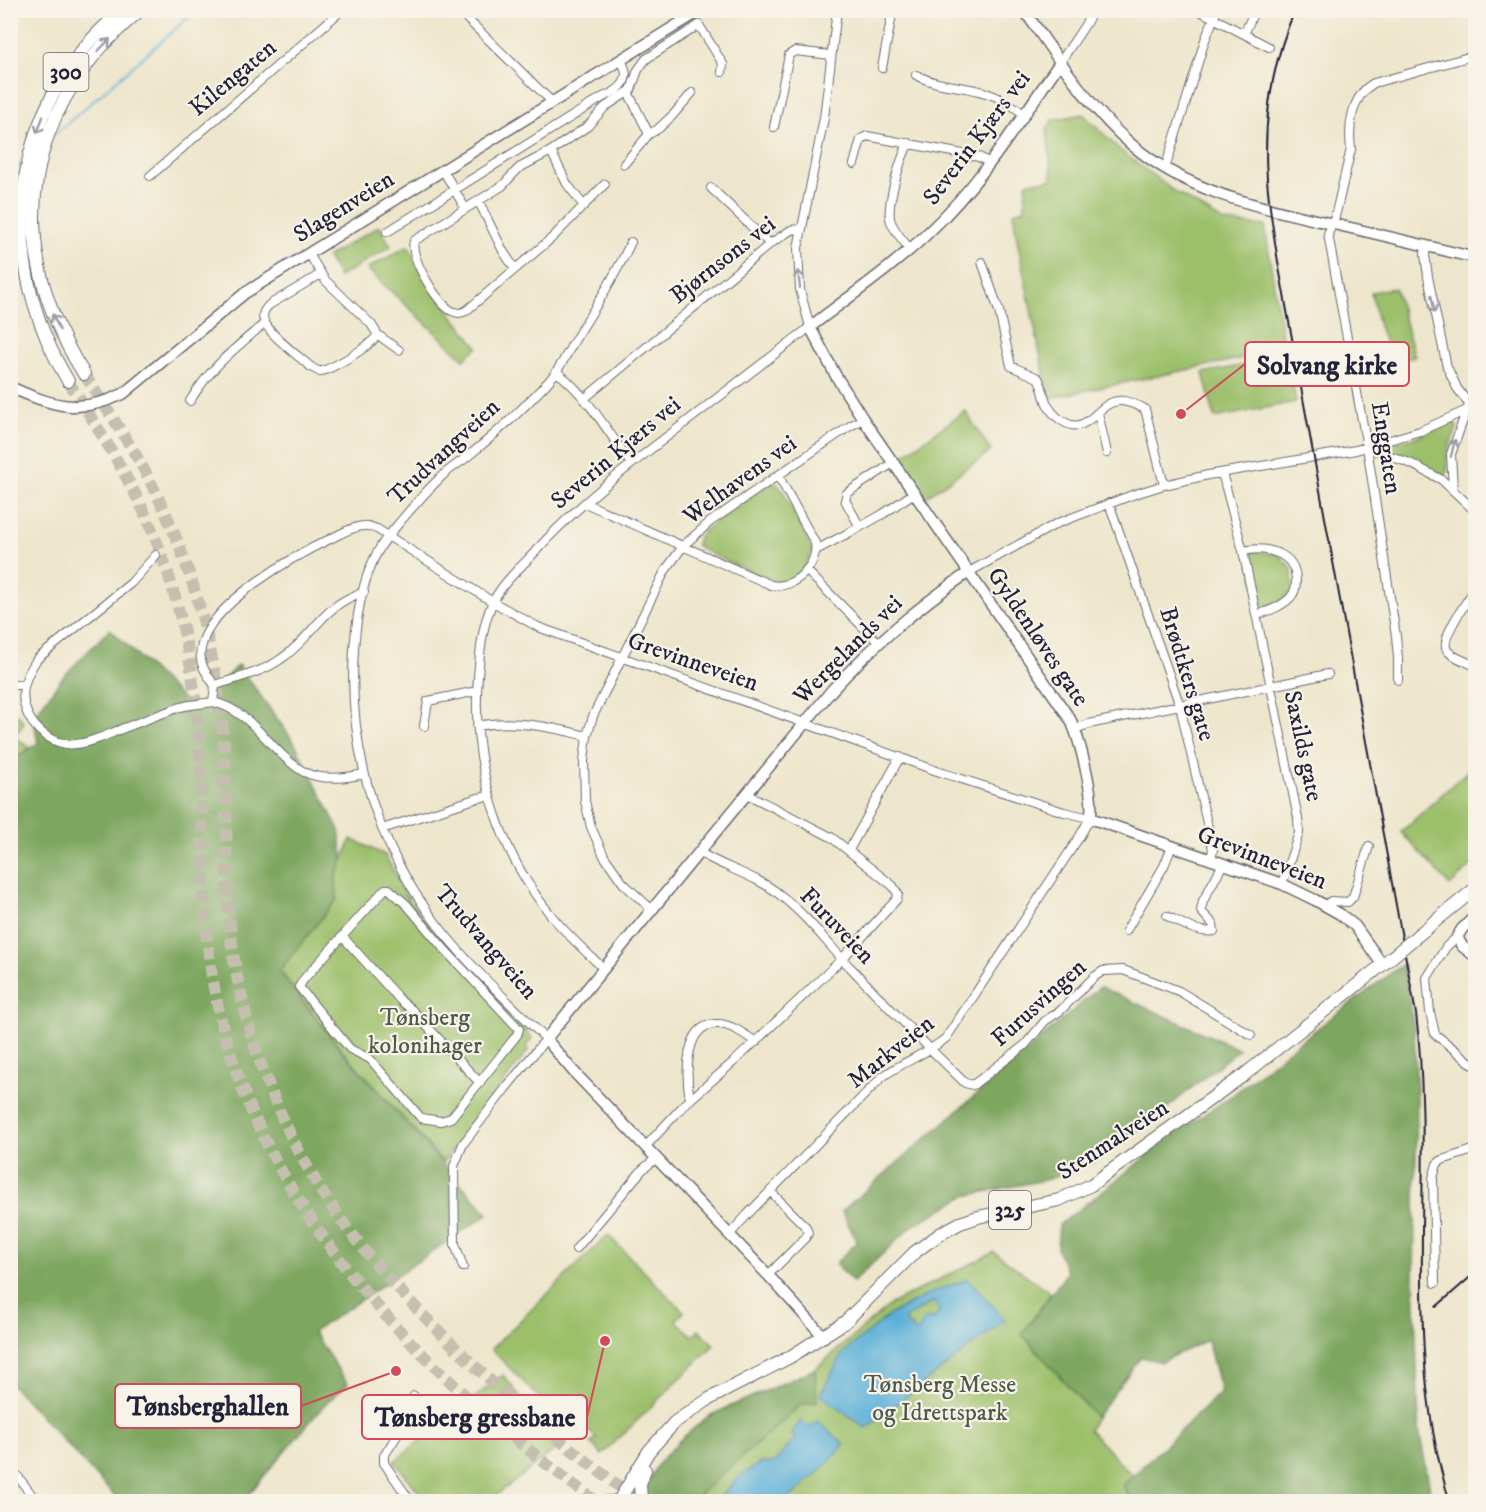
<svg xmlns="http://www.w3.org/2000/svg" width="1486" height="1512" font-family="'IM FELL DW Pica',serif">
<rect width="100%" height="100%" fill="#f7f3e8"/>
<filter id="ink" filterUnits="userSpaceOnUse"><feTurbulence type="fractalNoise" baseFrequency=".0167" numOctaves="2"/><feDisplacementMap in="SourceGraphic" scale="12" xChannelSelector="R" yChannelSelector="G"/><feConvolveMatrix kernelMatrix="1 2 1 2 8 2 1 2 1" color-interpolation-filters="sRGB"/></filter>
<filter id="wash" filterUnits="userSpaceOnUse"><feTurbulence type="fractalNoise" baseFrequency=".008" numOctaves="4" result="noise"/><feDisplacementMap in="SourceGraphic" scale="24" xChannelSelector="R" yChannelSelector="G"/><feGaussianBlur stdDeviation="1.35" result="paint"/><feColorMatrix in="noise" values="0 0 0 0 0 0 0 0 0 0 0 0 0 0 0 0 0 1.4 0 .05"/><feComposite in="paint" operator="in"/></filter>
<g filter="url(#wash)">
<rect width="100%" height="100%" fill="#eee6cc"/>
<!-- green -->
<path fill="#9cc06a" stroke="#5f7152" stroke-width="1.5" d="M1083,114L1120,150L1175,192L1224,222L1265,226L1284,350L1049,398L1018,245L1013,212L1025,209L1026,183L1052,179L1047,129L1053,120Z
M379,226L391,246L339,277L327,257Z
M408,246L452,315L478,347L464,359L367,269Z
M1395,288L1415,357L1392,362L1379,326L1371,292Z
M1287,357L1296,402L1215,418L1203,373Z
M965,411L991,451L920,501L893,463Z
M1452,422L1456,424L1457,428C1454,436 1449,445 1448,453C1446,462 1450,472 1444,478L1391,451L1393,443L1416,437Z
M772,483L777,484L782,489L812,550C809,563 796,580 782,582C772,583 704,552 696,545L698,537L707,528Z
M1252,551L1278,554L1292,568L1293,590C1284,599 1272,612 1259,604L1250,557Z
M18,714L24,724L14,736L30,748L11,761V719Z
M1475,764V862L1450,886L1401,832Z
M351,839L385,855L409,900L431,930L532,1038L527,1045L528,1051L443,1162L342,1050L279,970L337,899L336,878Z
M608,1235L684,1312L676,1320L692,1336L699,1330L714,1345L602,1455L591,1443L596,1438L577,1419L568,1427L491,1349Z
M994,1252L1051,1293L1022,1334L1096,1417L1089,1430L1133,1476L1123,1485L1131,1501L647,1502L658,1464L679,1441L709,1416L815,1369L891,1304Z
M503,1375L560,1446L489,1501H426L394,1461Z"/>
<!-- forest -->
<path fill="#7da65e" stroke="#50644c" stroke-width="1.5" d="M110,629L194,710L238,665L294,742L339,830L343,858L336,878L337,899L279,971L342,1051L488,1214L313,1332L348,1384L325,1404L243,1501H119L11,1384V761L38,743L33,717L62,678Z
M1403,964L1414,1029L1417,1097L1414,1280L1419,1429L1432,1501H1131L1123,1485L1221,1392L1207,1340L1161,1362L1141,1357L1096,1417L1022,1334L1067,1273L1057,1248L1059,1225L1174,1135L1234,1094L1290,1049Z
M1100,987L1239,1049L1165,1110L1093,1162L1049,1179L965,1196L912,1226L853,1282L835,1264L857,1242L842,1211Z
M815,1369L817,1402L802,1404L692,1501H647L645,1487L658,1464L679,1441L709,1416Z"/>
<!-- water -->
<path fill="#5bb0d7" stroke="#3e6989" stroke-width="1.5" fill-rule="evenodd" d="M968,1279L1005,1320L866,1428L820,1395L842,1354L891,1314L933,1292ZM935,1302L939,1311L938,1314L933,1319H924L919,1330L916,1332L905,1321L906,1318L931,1303Z
M801,1421L810,1427L817,1421L844,1444L829,1462L786,1501H716L740,1476L761,1463H774C780,1455 791,1445 795,1438L791,1434Z"/>
<g fill="none" stroke-linecap="round" stroke-linejoin="round">
<!-- stream -->
<path stroke="#5bb0d7" stroke-width="2" d="M53,136L197,10
M10,173L24,161"/>
</g>
</g>
<g filter="url(#ink)">
<g fill="none" stroke-linecap="round" stroke-linejoin="round">
<!-- primary-tunnel -->
<path stroke="#c5bfaf" stroke-width="12" stroke-dasharray="12 6" stroke-linecap="butt" d="M84,374C102,401 120,429 137,457C185,541 214,637 223,732C230,813 221,895 237,976C252,1054 282,1128 324,1195C348,1232 377,1266 407,1298C477,1374 557,1441 640,1502
M68,381C96,425 124,469 146,516C174,579 191,648 197,717C205,805 198,894 213,982C252,1205 421,1374 597,1502"/>
<defs>
<path id="street" d="M458,10L549,99L555,101
M881,10C888,12 891,12 891,20L882,68
M1198,10L1244,34L1255,10
M1244,34L1269,47
M1061,61L1085,25L1093,10
M916,75C938,87 963,85 986,93C1000,97 1012,105 1024,114
M628,92L649,134
M774,127L789,55L795,51L831,55
M909,143C901,157 885,207 891,222C895,232 903,241 910,249
M551,151L567,184L584,206
M624,164L649,134L658,129L673,115L692,93
M854,164L861,139L867,136L979,157L990,163
M1165,169L1205,40L1217,10
M443,170L465,208
M150,176L342,10
M605,184L553,237L466,311C461,313 458,314 452,311C437,304 409,256 414,241L502,186L519,168L551,151L588,126L605,107L631,90L638,70L646,59L699,25L723,64L722,72
M711,188L770,244
M478,200L503,251L515,269
M387,232L603,97C621,90 633,80 621,60
M1426,246L1425,255L1428,277L1447,367L1457,388L1471,407
M309,254L325,280L371,324L378,335L399,350
M982,262L999,311L1011,366L1038,378C1044,388 1043,400 1050,409C1054,415 1059,419 1064,422C1088,436 1097,403 1118,401C1127,400 1137,405 1145,409L1164,485
M321,274L269,305C266,308 263,311 263,316C263,331 300,357 311,367L320,372C335,367 368,348 378,335
M557,372C587,395 609,433 631,464
M584,399L770,244L791,230L801,229
M190,401C209,369 236,347 264,324
M1098,413L1107,453
M1367,447L1412,464L1442,480L1476,512
M893,463L847,493L845,500L860,527L883,514L914,493
M1222,473L1243,551L1298,818L1299,833L1282,884
M1453,489L1451,454L1467,409
M585,503L771,585C794,590 819,565 815,543L778,475
M1109,503L1180,706L1213,849L1211,860
M816,550L860,527
M1243,551C1266,546 1296,552 1296,581C1296,587 1295,593 1290,598C1281,607 1268,611 1257,615
M156,555L131,583L37,659C25,677 18,694 28,715C36,732 57,747 76,744C92,743 109,734 124,728C143,721 162,713 181,707C191,704 202,704 213,702V700
M806,570L878,642
M969,572L1058,523L1135,494L1164,485L1208,475L1356,450L1420,431L1476,406
M1476,587C1469,599 1439,638 1447,650C1452,657 1467,662 1476,666
M1398,680V658L1396,636L1367,447L1328,234L1335,217L1351,149C1348,125 1352,95 1374,83L1476,55
M10,686L24,684
M215,688L216,685C237,678 263,672 281,659C314,637 321,605 364,592
M424,726L428,701L477,691
M477,726C513,719 552,727 587,736
M1075,729L1089,724L1328,674
M364,774C346,778 322,781 304,772C270,752 253,711 213,702L215,686C207,674 198,664 201,649C207,604 296,555 334,537C342,533 354,526 364,526C368,525 373,528 377,529L493,602L538,627L937,771L1064,812L1090,818L1080,836L946,1038C927,1054 902,1062 882,1077L747,1215L729,1235
M382,829L478,798L489,796
M849,850L900,757
M699,852C724,868 755,875 779,894C806,915 826,942 849,966C887,1006 926,1045 965,1083L973,1085L1025,1045L1045,1021L1060,1011L1094,977L1103,971L1123,970L1179,991L1251,1035
M385,889H389L407,905L444,949L519,1029L517,1035L451,1118L441,1121L421,1118L370,1059L350,1049L299,987L303,980Z
M1325,905L1331,901L1348,902L1353,897L1369,846
M652,910L623,883L604,856L591,827L585,801L584,761L587,736L593,716L665,571L684,545L710,522L850,426L863,419
M1167,916C1181,923 1198,934 1214,931L1213,924L1201,911L1203,901L1223,864
M1126,931L1164,866L1172,846
M342,936L401,1001L411,1009L480,1083
M1457,937L1446,947L1427,978L1430,1012L1435,1034L1476,1067
M604,969C585,951 566,934 550,914C497,849 471,760 478,677C480,653 482,624 493,602C502,583 520,568 534,553C576,506 627,467 677,429C722,395 766,361 810,327L800,290L798,248L824,118L837,10
M690,1100C686,1077 683,1021 719,1024C733,1025 745,1035 756,1042
M646,1146L684,1105L738,1058L842,959L897,899L898,894L893,886L831,837L747,794
M576,1249L643,1169L657,1158
M463,1267L455,1244L454,1166L463,1144L505,1089L546,1039C506,999 461,959 428,912C373,835 348,744 354,649C357,611 364,565 389,535C405,516 422,495 440,478C448,470 458,464 467,457C495,435 523,409 548,382C560,370 567,353 576,338C596,306 615,276 631,242
M768,1275L806,1237L808,1233L806,1227L770,1191
M1435,1283L1433,1178L1437,1164L1442,1160L1476,1149
M10,1466L37,1502
M411,1502L384,1463V1456L412,1412L414,1396"/>
<path id="secondary" d="M1024,10C1057,57 1089,108 1132,145C1189,193 1259,207 1329,223C1378,234 1427,246 1476,258
M1061,61C1020,120 981,183 929,232C893,267 850,296 810,327L836,376L863,419L1070,719C1079,736 1096,801 1090,818L1282,884L1315,900L1340,914L1355,926L1382,964
M10,387C53,406 79,415 123,394L245,293L701,10
M1476,915L1462,929L1457,937L1462,946L1476,957
M824,1337L768,1275L573,1071L546,1039L832,690C875,643 917,608 969,572
M580,1502H595
M605,1502L616,1501"/>
<path id="primary" d="M84,374C20,273 13,160 89,62C103,43 122,26 140,10
M68,381C8,281 3,156 75,60C88,41 105,26 122,10
M1417,936L1476,888
M621,1497L649,1451L675,1422L709,1399L790,1357L845,1322L915,1252L940,1234L960,1223L978,1217L1059,1200L1091,1185L1244,1075L1392,957
M641,1500L640,1484L645,1470"/>
</defs>
<!-- street casing -->
<use href="#street" stroke="#69676e" stroke-width="10"/>
<!-- secondary casing -->
<use href="#secondary" stroke="#69676e" stroke-width="13"/>
<!-- primary casing -->
<use href="#primary" stroke="#69676e" stroke-width="14"/>
<!-- street -->
<use href="#street" stroke="#fff" stroke-width="8"/>
<!-- secondary -->
<use href="#secondary" stroke="#fff" stroke-width="10"/>
<!-- primary -->
<use href="#primary" stroke="#fff" stroke-width="12"/>
<!-- rail -->
<path stroke="#22223b" stroke-width="2" d="M1295,10C1272,63 1263,122 1267,179C1269,207 1274,235 1278,262L1416,1014C1436,1175 1400,1344 1450,1502
M1436,1307L1476,1272"/>
<defs>
<path id="primary-bridge" d="M1392,957L1417,936"/>
</defs>
<!-- primary-bridge casing -->
<use href="#primary-bridge" stroke="#69676e" stroke-width="14" stroke-linecap="butt"/>
<!-- primary-bridge -->
<use href="#primary-bridge" stroke="#fff" stroke-width="12"/>
</g>
<!-- one-way arrows -->
<defs><path id="oneway-shaft" d="M-6 0H5M1.5-3L5.5 0L1.5 3" fill="none" stroke-width="1.6" stroke-linecap="round" stroke-linejoin="round" transform="scale(1.5)"/></defs>
<g stroke="#9c9ca7">
<use href="#oneway-shaft" transform="translate(104 45) rotate(-46)"/>
<use href="#oneway-shaft" transform="translate(40 125) rotate(110)"/>
<use href="#oneway-shaft" transform="translate(799 279) rotate(-96)"/>
<use href="#oneway-shaft" transform="translate(1433 304) rotate(78)"/>
<use href="#oneway-shaft" transform="translate(56 322) rotate(-114)"/>
<use href="#oneway-shaft" transform="translate(1453 448) rotate(-76)"/>
</g>
</g>
<g text-anchor="middle" dominant-baseline="central" stroke-width="4.5" stroke-linejoin="round" paint-order="stroke">
<!-- shield labels -->
<g fill="#f7f3e8" stroke="#62616f" stroke-width="1.5">
<rect x="43.5" y="53" width="45" height="38" rx="4.5"/>
<rect x="989" y="1191" width="42" height="38" rx="4.5"/>
</g>
<g font-size="22" font-weight="bold" fill="#22223b">
<text x="66" y="72">300</text>
<text x="1010" y="1210">325</text>
</g>
<!-- street labels -->
<g font-size="24" fill="#22223b" stroke="#f7f3e8">
<text transform="translate(233 78) rotate(-40)">Kilengaten</text>
<text transform="translate(977 138) rotate(-53)">Severin Kjærs vei</text>
<text transform="translate(344 207) rotate(-32)">Slagenveien</text>
<text transform="translate(723 260) rotate(-38)">Bjørnsons vei</text>
<text transform="translate(1386 448) rotate(81)">Enggaten</text>
<text transform="translate(444 452) rotate(-43)">Trudvangveien</text>
<text transform="translate(616 453) rotate(-40)">Severin Kjærs vei</text>
<text transform="translate(740 480) rotate(-36)">Welhavens vei</text>
<text transform="translate(1038 637) rotate(56)">Gyldenløves gate</text>
<text transform="translate(848 650) rotate(-45)">Wergelands vei</text>
<text transform="translate(693 662) rotate(19)">Grevinneveien</text>
<text transform="translate(1187 674) rotate(73)">Brødtkers gate</text>
<text transform="translate(1303 746) rotate(78)">Saxilds gate</text>
<text transform="translate(1262 858) rotate(21)">Grevinneveien</text>
<text transform="translate(837 926) rotate(46)">Furuveien</text>
<text transform="translate(486 942) rotate(49)">Trudvangveien</text>
<text transform="translate(1039 1003) rotate(-42)">Furusvingen</text>
<text transform="translate(891 1052) rotate(-38)">Markveien</text>
<text transform="translate(1113 1140) rotate(-33)">Stenmalveien</text>
</g>
<!-- park labels -->
<g font-size="24" fill="#4d594b" stroke="#f7f3e8">
<text x="425" y="1018">Tønsberg<tspan x="425" dy="28">kolonihager</tspan></text>
<text x="940" y="1385">Tønsberg Messe<tspan x="940" dy="28">og Idrettspark</tspan></text>
</g>
</g>
<!-- callouts -->
<path fill="none" stroke="#d1495b" stroke-width="2" d="M1181 414L1245 364M396 1371L301 1406M605 1341L587 1417"/>
<g fill="#d1495b" stroke="#f7f3e8" stroke-width="2">
<circle cx="1181" cy="414" r="6"/>
<circle cx="396" cy="1371" r="6"/>
<circle cx="605" cy="1341" r="6"/>
</g>
<g fill="#f7f3e8" stroke="#d1495b" stroke-width="2">
<rect x="1245" y="342" width="164" height="44" rx="6"/>
<rect x="115" y="1384" width="186" height="44" rx="6"/>
<rect x="362" y="1395" width="225" height="44" rx="6"/>
</g>
<g font-size="26" text-anchor="middle" font-weight="bold" fill="#22223b">
<text x="1327" y="374">Solvang kirke</text>
<text x="208" y="1415">Tønsberghallen</text>
<text x="475" y="1426">Tønsberg gressbane</text>
</g>
<!-- margin -->
<rect width="1486" height="1512" fill="none" stroke="#f7f3e8" stroke-width="36"/>
</svg>
